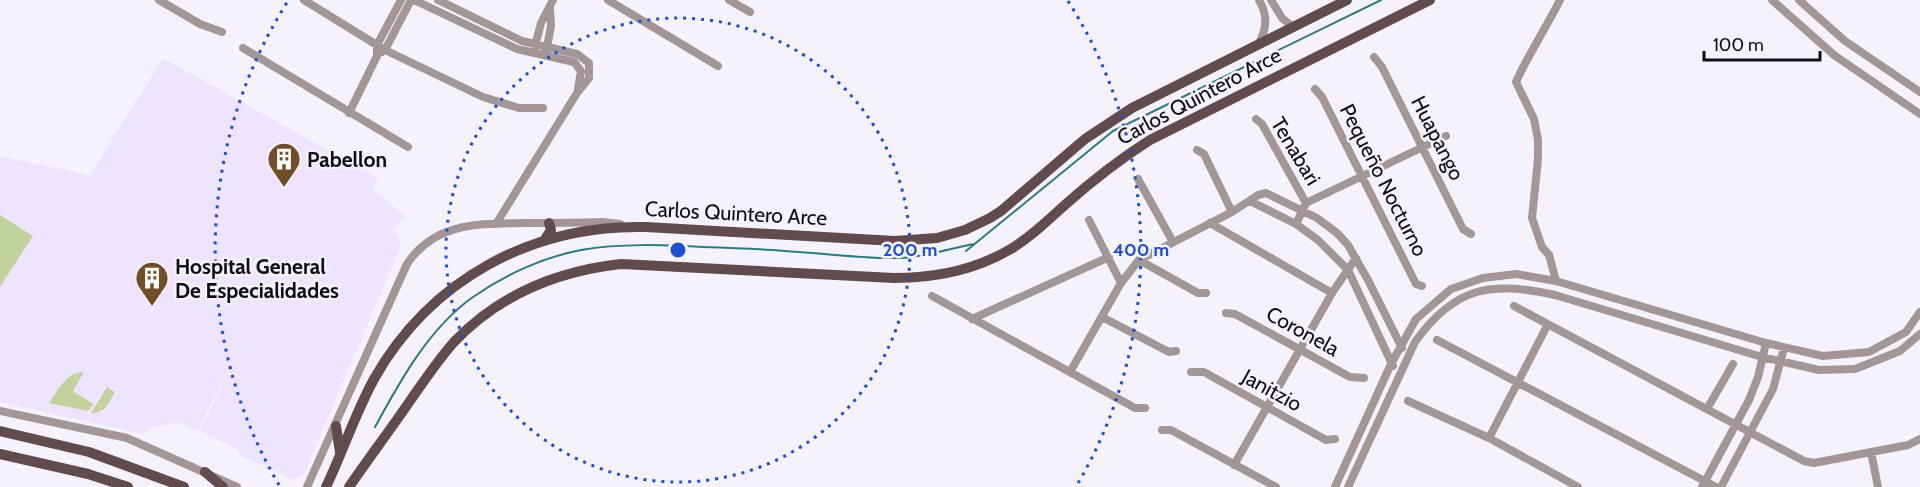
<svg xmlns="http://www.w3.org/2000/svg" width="1920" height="487" font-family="Cabin,sans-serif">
<rect width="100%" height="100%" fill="#f6f2fd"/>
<!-- built -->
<path fill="#eee4ff" d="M163,58L378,178L372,188L406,217L393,229L385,221L355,199L385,221L397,235L401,246L304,473L294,480L240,455L236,448L200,432L227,374L252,382L227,372L198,431L177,422L149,429L143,434L0,402V156L90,175Z"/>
<!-- green -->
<path fill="#c2d29d" d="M0,215L33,236L0,287Z
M84,372L73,391L93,404L88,411L49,403C58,390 66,372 84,372Z
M107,387L115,392C109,402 105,414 91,413Z"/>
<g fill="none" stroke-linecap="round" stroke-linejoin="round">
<!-- stream -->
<path stroke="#2a7c80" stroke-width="2" d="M966,251L1113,131L1381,0
M375,427C400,381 429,328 473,297C504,275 544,257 581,250C621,243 663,245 703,247C735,248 767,249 799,252C832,254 866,259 899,258C921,258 952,248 974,244"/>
<!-- minor -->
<path stroke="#a49697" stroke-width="8" d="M159,0L200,24L222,32
M304,0L385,50L483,97L519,108H543
M414,0L517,49L574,62L581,71L578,89
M438,0L522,41L577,54L589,63V78L577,93L496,224
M608,0L718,66
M729,0L750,12
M1259,0C1268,16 1267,28 1259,43
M1271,0L1282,18L1293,27
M1772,0L1834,55L1920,114
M1799,0L1845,41L1920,92
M243,48L408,147
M534,50L541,23L553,0
M382,52L385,50L411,0
M546,52L551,26L550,9
M1374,57L1382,67L1463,229L1471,234
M1315,89L1322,97L1416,284L1422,286
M349,113L377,56V45L401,0
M1256,119L1262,124L1306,203
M1197,150L1204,154L1232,212
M1138,179L1173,242
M1250,201L1296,224L1318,240L1348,270L1393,366
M1089,220L1121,283
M1210,223L1332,293
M1296,224L1306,203L1446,136
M1139,260L1198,293H1206
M1556,281L1549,255L1542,247L1532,218L1538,159V140L1534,119L1516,82C1529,53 1546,28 1560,0
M932,296L1135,408H1145
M1514,306L1804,461L1814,463L1908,445L1920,439
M1226,313L1235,314L1350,377L1364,378
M1102,317L1169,352L1176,351
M972,319L1109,257
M1437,340L1716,487
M1070,372L1121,283L1139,260L1232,212L1258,195L1266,193L1317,218L1337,233L1348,245L1368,280L1402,348
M1191,372H1204L1326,440L1335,439
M1408,401L1489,438L1578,487
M1707,409L1733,364
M0,411L127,438L237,487
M1162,430H1171L1276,487
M1489,438L1548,324
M1871,452L1878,487
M1234,465L1332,293L1356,258
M307,487L407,264C435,222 478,224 524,223C550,223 576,223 602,222L620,224
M1335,487L1391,364L1416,319L1451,289L1483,278L1516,274L1556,281L1766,343L1823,356L1869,352L1906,332L1920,312
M1348,487L1415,342C1455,286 1491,281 1555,295L1762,357L1819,370L1855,369L1900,351L1920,334
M1702,487L1749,400L1758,377L1766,343
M1721,487L1773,389L1784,348"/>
<!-- major -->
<path stroke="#624b4c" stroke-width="10" d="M544,241L551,230L549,223
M336,426L340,452
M0,431L89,452L184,487
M0,454L88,474L128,487
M205,472L223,487
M326,487C343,451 355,414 374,379C430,280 532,224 646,227L895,241L937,238L965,230L990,218L1001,211L1085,139L1132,108L1347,0
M349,487C369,458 390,430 410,401C424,381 438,360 454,342C499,295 557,271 621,264L894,278C934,278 973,271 1009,250C1030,238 1048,220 1066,204C1093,180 1120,159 1150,140L1430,0"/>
</g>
<!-- distance rings -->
<g fill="none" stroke="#1d4ed8" stroke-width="3" stroke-dasharray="3 6">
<circle cx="678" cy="250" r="232"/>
<path d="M279 485A463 463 0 0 1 288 1M1068 1A463 463 0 0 1 1077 485"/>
</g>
<!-- icons -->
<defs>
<symbol id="building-pin" viewBox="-11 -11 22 30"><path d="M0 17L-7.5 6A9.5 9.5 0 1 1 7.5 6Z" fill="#714e27" stroke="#f6f2fd"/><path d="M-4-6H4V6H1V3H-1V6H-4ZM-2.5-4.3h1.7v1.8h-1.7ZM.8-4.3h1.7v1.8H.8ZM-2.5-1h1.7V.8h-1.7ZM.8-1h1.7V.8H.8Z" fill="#fff"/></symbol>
</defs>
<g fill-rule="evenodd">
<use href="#building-pin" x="265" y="140" width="38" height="52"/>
<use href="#building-pin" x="133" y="259" width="38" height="52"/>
</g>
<g text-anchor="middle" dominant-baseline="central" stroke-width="5" stroke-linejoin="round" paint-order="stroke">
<!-- street labels -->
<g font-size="21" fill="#100d16" stroke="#f6f2fd">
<text transform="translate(1199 96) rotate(-28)">Carlos Quintero Arce</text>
<text transform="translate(1438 138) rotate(63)">Huapango</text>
<text transform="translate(1296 151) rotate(59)">Tenabari</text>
<text transform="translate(1384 180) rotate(63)">Pequeño Nocturno</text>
<text transform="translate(736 213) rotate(3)">Carlos Quintero Arce</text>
<text transform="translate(1303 331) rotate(29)">Coronela</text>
<text transform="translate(1272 390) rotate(29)">Janitzio</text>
</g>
<!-- poi labels -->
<g font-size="21" font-weight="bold" fill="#100d16" stroke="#f6f2fd" text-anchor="start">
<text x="307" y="159">Pabellon</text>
<text x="175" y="266">Hospital General<tspan x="175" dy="24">De Especialidades</tspan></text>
</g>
</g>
<circle cx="678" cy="250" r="9" fill="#1d4ed8" stroke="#f6f2fd" stroke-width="3"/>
<g font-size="18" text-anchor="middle" font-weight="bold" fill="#1d4ed8" stroke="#f6f2fd" stroke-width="5" stroke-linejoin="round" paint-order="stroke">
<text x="910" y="256">200 m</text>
<text x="1141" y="256">400 m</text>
</g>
<!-- scale -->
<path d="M1704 51v9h116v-9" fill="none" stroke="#100d16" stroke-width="3"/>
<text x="1713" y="51" font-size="18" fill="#100d16" stroke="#f6f2fd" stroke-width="4.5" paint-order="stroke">100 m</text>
</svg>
